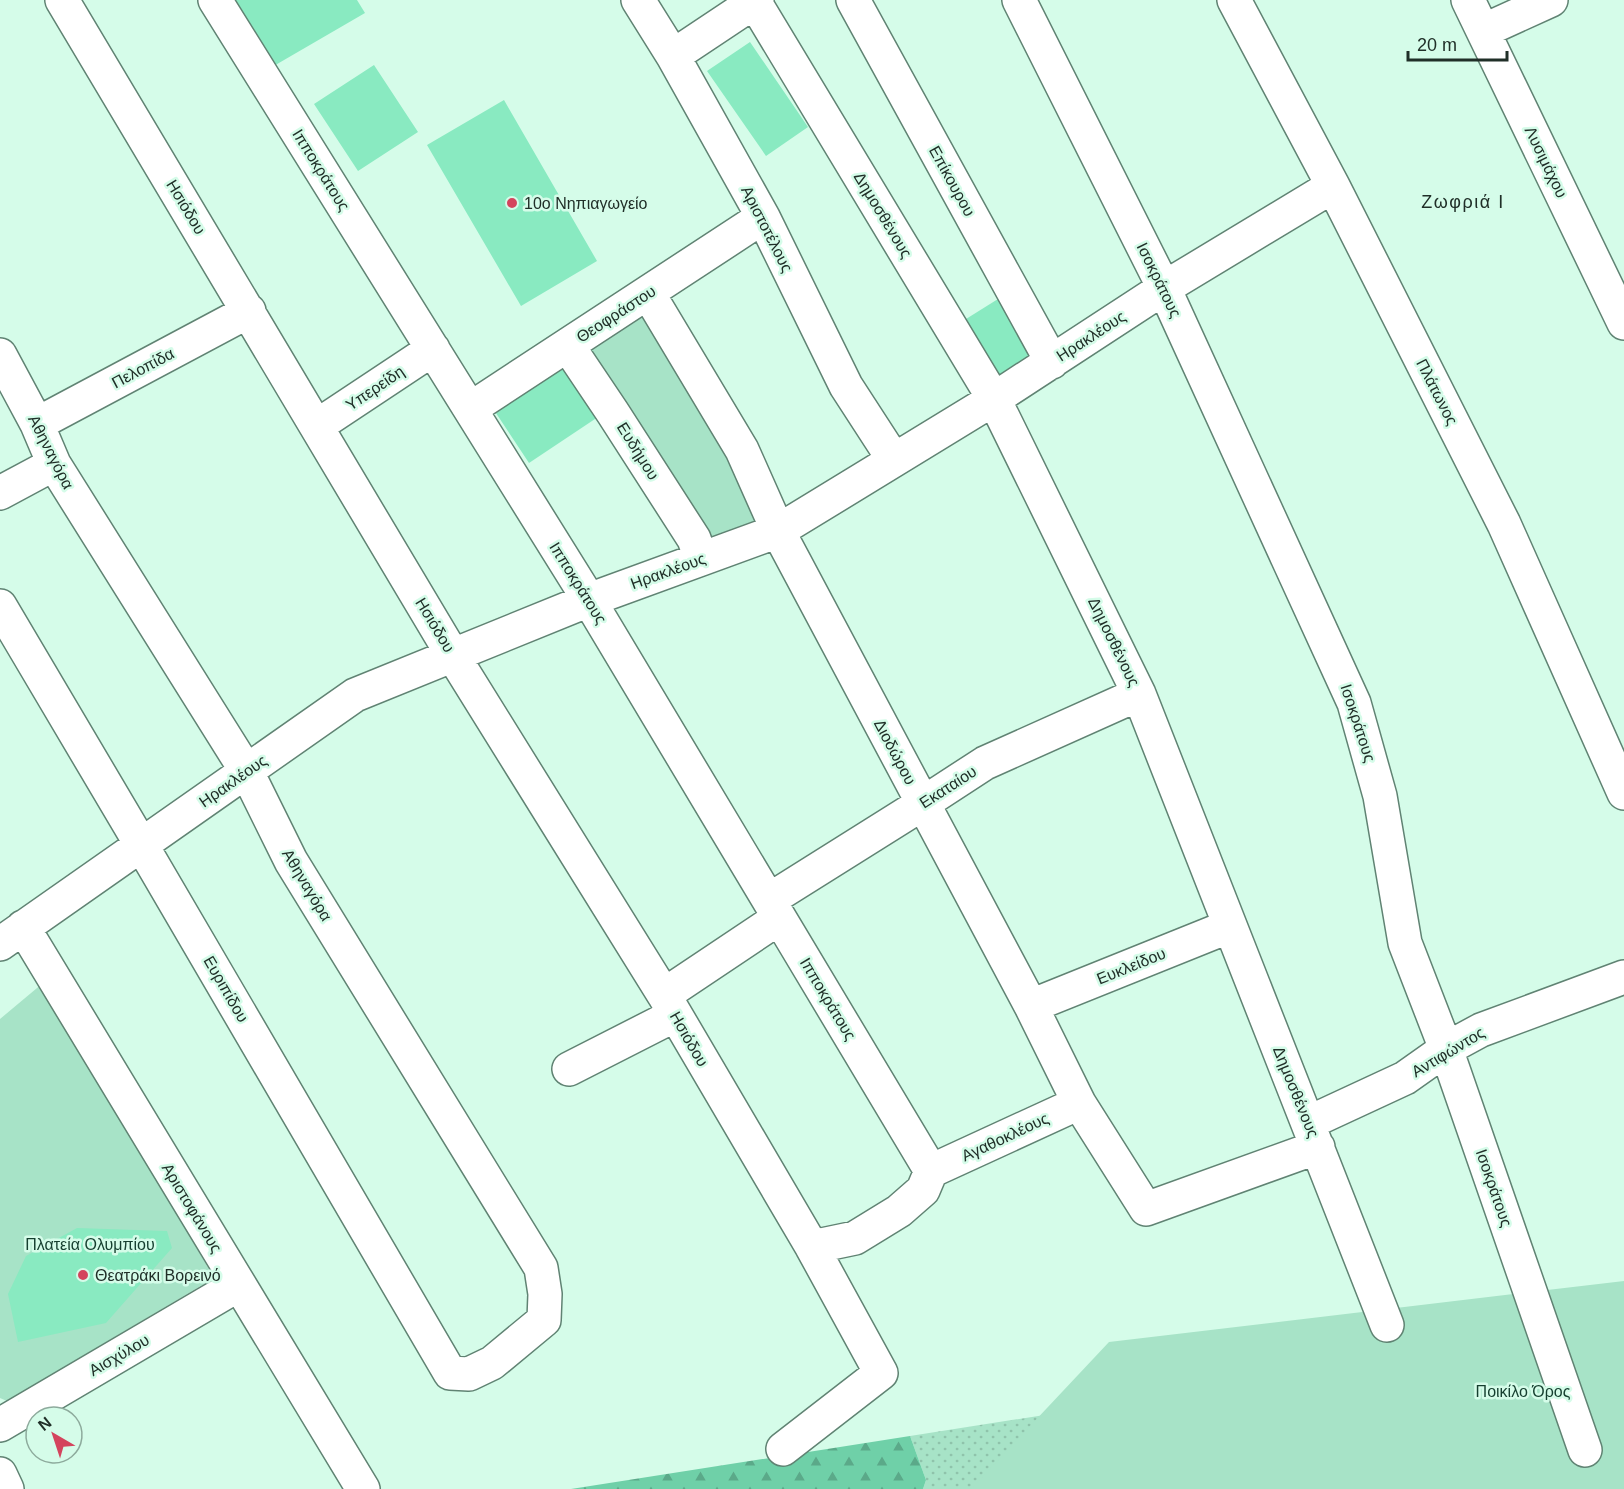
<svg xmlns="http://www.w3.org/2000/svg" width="1624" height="1489" font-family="Helvetica,sans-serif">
<defs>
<pattern id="grass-dots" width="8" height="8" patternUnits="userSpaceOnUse" patternTransform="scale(1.5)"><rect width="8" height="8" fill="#a7e3c7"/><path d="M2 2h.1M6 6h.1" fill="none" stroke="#8fc3ab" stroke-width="1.8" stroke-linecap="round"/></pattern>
<pattern id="forest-firs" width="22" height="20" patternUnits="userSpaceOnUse" patternTransform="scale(1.5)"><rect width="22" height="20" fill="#6fd0a8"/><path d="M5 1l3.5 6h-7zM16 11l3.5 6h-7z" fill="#5ba989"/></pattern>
</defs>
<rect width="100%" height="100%" fill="#d5fce9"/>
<!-- grass -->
<path fill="url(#grass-dots)" d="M1280,1378L1309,1489H923L926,1480L910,1436Z"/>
<!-- forest -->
<path fill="url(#forest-firs)" d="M910,1436L926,1480L923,1489H571Z"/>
<!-- green -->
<path fill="#a7e3c7" d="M648,293L778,531L701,559L568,346Z
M43,983L214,1278L7,1401L0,1398V1019Z
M1624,1281V1489H971L1109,1342Z"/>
<!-- building -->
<path fill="#89eac1" d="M234,0H357L365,13L272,67Z
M750,42L808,127L766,156L707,71Z
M374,65L418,132L358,171L314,104Z
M504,100L597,261L521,306L427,145Z
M998,299L1036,359L996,384L958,324Z
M566,349L607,411L529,463L488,401Z
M77,1228L167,1231L172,1248L106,1323L18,1342L8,1294L26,1256Z"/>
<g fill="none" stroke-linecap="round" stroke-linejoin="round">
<defs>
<path id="minor" d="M62,0L452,654L664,995L812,1247L881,1373L783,1449
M215,0L589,600L931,1171
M638,0L673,56L763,217L846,386L894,460
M853,0L1052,362
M1019,0L1164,288L1354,703L1380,796L1405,943L1446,1049L1585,1450
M1234,0L1333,186L1504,524L1624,793
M1468,0L1624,323
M754,1L994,399L1139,694L1387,1325
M1483,31L1551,0
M673,56L757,0
M648,293L742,450L778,531L1031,1006L1079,1103L1146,1209L1318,1147
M568,346L613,413L694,539L701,559
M0,355L37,424L54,464L247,772L291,861L541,1268L545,1294L544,1320L492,1363L469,1374L450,1373L142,846L0,606
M470,409L763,217
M37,424L249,311
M317,426L433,349
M0,493L54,464
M769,900L922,804L985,763L1139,694
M23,927L363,1489
M0,944L355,695L589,600L778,531L994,399L1164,288L1333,186
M664,995L779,918
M1031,1006L1230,926
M569,1069L675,1015
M1308,1123L1405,1078L1446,1049L1481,1030L1624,977
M931,1171L1079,1103
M812,1247L855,1238L899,1211L923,1190L931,1171
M0,1425L238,1285
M0,1474L7,1489"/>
</defs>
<!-- minor casing -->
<use href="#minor" stroke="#608373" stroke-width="36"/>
<!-- minor -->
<use href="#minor" stroke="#fff" stroke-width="33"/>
</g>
<!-- markers -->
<g fill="#d4445d" stroke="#d5fce9" stroke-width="2">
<circle cx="512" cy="203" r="6"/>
<circle cx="83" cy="1275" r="6"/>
</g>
<g text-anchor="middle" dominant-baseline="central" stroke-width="5" stroke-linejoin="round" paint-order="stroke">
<!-- street labels -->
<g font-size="16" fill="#202f28" stroke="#d5fce9">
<text transform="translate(1546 162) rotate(64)">Λυσιμάχου</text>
<text transform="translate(321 170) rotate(58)">Ιπποκράτους</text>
<text transform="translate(952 181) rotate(61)">Επίκουρου</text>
<text transform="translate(186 207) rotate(59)">Ησιόδου</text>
<text transform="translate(883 215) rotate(59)">Δημοσθένους</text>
<text transform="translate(767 229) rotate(63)">Αριστοτέλους</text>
<text transform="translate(1159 280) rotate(64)">Ισοκράτους</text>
<text transform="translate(616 314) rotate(-33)">Θεοφράστου</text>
<text transform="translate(1091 336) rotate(-33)">Ηρακλέους</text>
<text transform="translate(143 368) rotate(-28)">Πελοπίδα</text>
<text transform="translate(375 388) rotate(-34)">Υπερείδη</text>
<text transform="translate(1437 392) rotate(63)">Πλάτωνος</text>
<text transform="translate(638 451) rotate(58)">Ευδήμου</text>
<text transform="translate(51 452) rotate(63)">Αθηναγόρα</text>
<text transform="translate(668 571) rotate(-20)">Ηρακλέους</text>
<text transform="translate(578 583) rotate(58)">Ιπποκράτους</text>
<text transform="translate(435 625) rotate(59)">Ησιόδου</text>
<text transform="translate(1114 642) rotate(64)">Δημοσθένους</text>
<text transform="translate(1358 723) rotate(72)">Ισοκράτους</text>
<text transform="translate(895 752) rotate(62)">Διοδώρου</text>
<text transform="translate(233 781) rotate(-35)">Ηρακλέους</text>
<text transform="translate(948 787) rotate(-33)">Εκαταίου</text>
<text transform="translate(307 885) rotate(59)">Αθηναγόρα</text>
<text transform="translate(1131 966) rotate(-22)">Ευκλείδου</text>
<text transform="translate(226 989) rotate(60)">Ευριπίδου</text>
<text transform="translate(828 999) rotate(59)">Ιπποκράτους</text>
<text transform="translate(689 1039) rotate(60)">Ησιόδου</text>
<text transform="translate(1448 1052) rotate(-31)">Αντιφώντος</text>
<text transform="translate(1296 1092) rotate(68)">Δημοσθένους</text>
<text transform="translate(1005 1137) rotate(-25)">Αγαθοκλέους</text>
<text transform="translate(1494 1188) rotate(71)">Ισοκράτους</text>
<text transform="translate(192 1208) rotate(59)">Αριστοφάνους</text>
<text transform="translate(119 1355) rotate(-30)">Αισχύλου</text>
</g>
<!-- poi labels -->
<g font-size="16" fill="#202f28" stroke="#d5fce9" text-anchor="start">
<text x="524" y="203">10ο Νηπιαγωγείο</text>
<text x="95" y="1275">Θεατράκι Βορεινό</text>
</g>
<!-- park labels -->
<g font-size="16" fill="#153f2f" stroke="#d5fce9">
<text x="90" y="1244">Πλατεία Ολυμπίου</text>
<text x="1523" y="1391">Ποικίλο Όρος</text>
</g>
<!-- neighbourhood labels -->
<g font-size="18" letter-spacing="1.5" fill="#202f28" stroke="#d5fce9">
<text x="1463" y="202">Ζωφριά Ι</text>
</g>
</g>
<!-- north arrow -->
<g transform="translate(54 1435) rotate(321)"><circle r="28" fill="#d5fce9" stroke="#8daa9c" stroke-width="1.5"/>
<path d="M0-4.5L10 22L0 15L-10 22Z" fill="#d4445d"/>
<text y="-9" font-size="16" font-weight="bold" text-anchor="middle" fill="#202f28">N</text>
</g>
<!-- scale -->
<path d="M1408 51v9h99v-9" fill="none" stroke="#202f28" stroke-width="3"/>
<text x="1417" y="51" font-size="18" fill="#202f28" stroke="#d5fce9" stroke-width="4.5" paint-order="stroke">20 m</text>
</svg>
